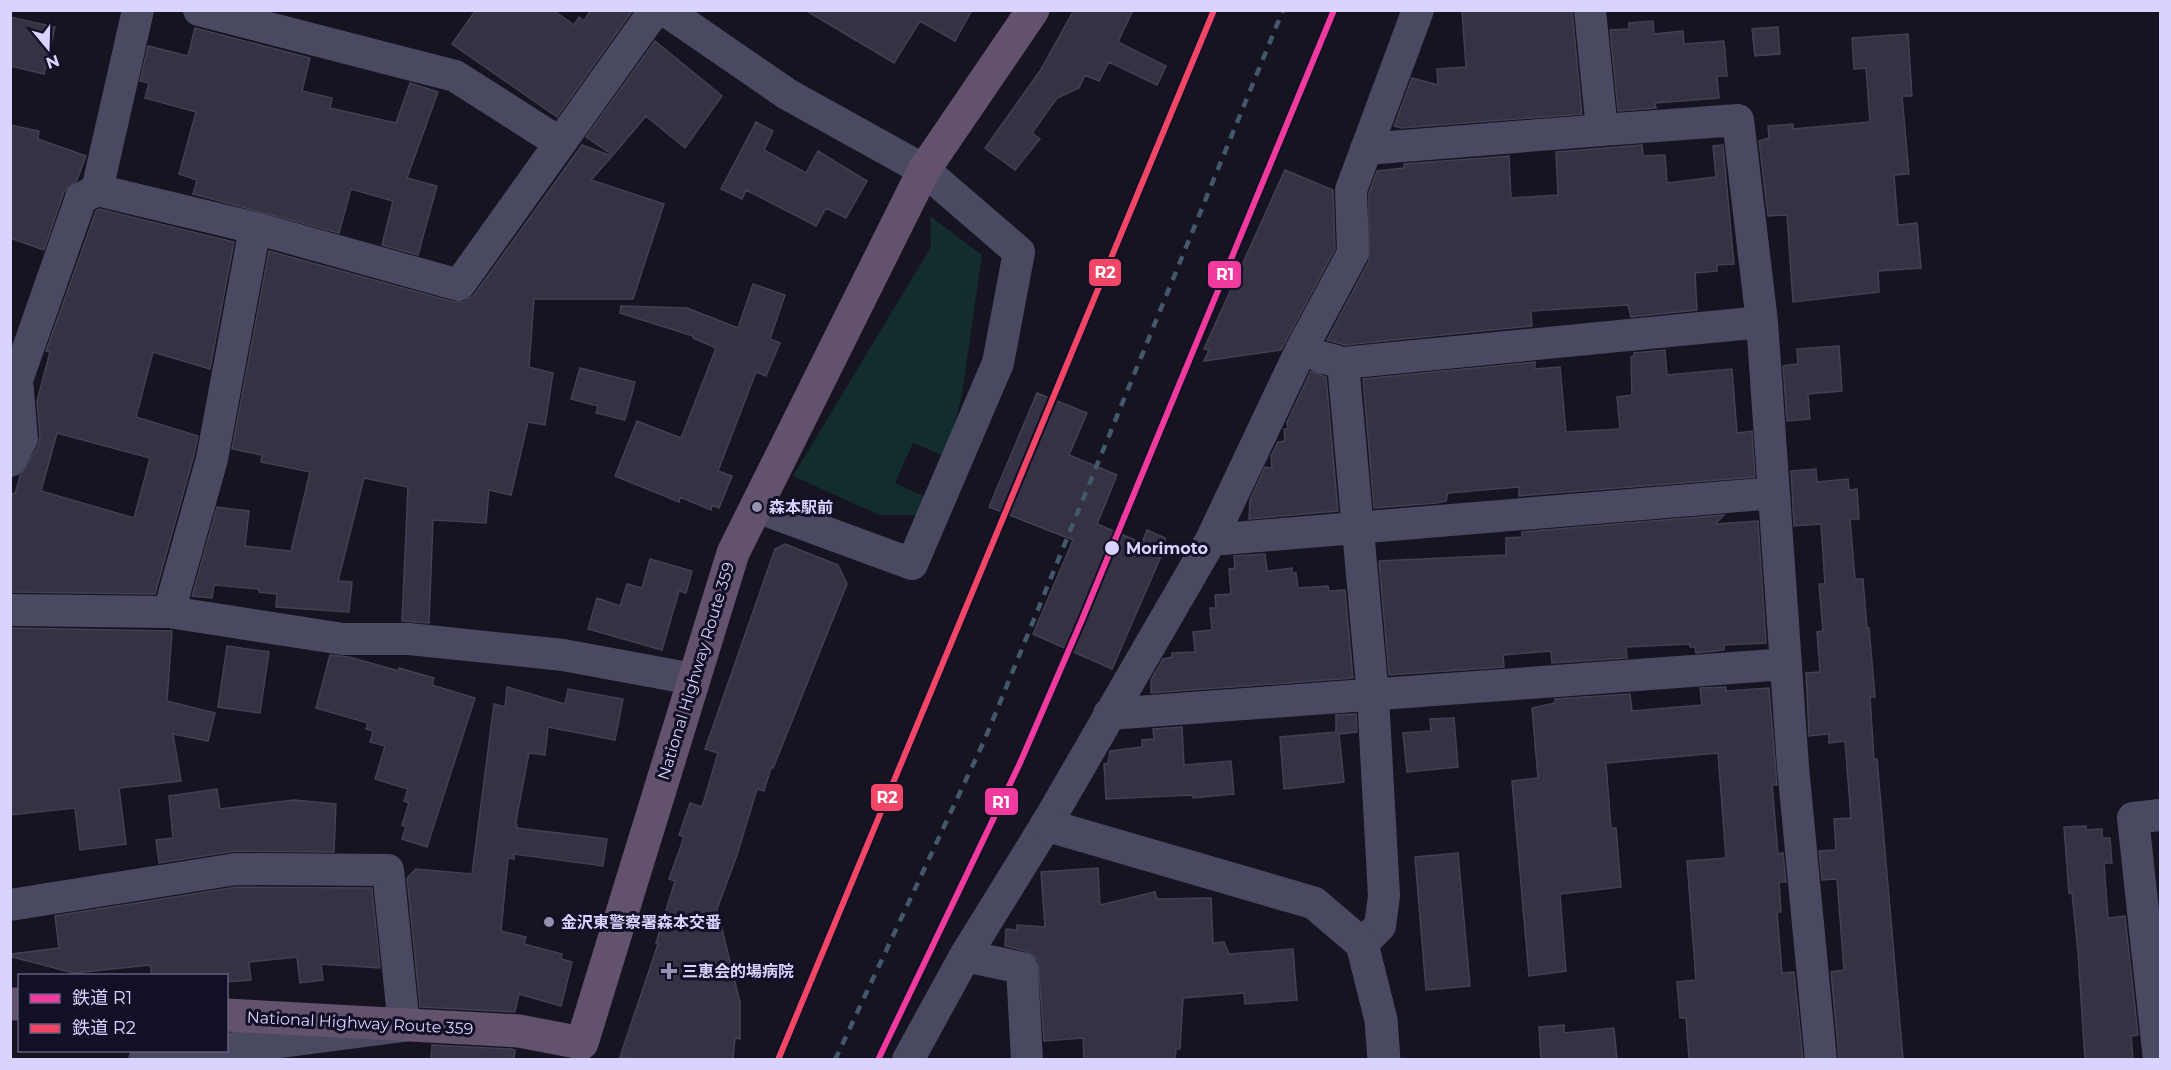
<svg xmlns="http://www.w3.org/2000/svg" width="2171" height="1070" font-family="Montserrat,'Noto Sans JP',sans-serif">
<rect width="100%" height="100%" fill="#161421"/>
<!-- green -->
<path fill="#132c2d" d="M930,216L982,255L962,395L946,457L913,443L895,483L928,498L918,515H879L793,476L931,247Z"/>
<!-- building -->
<path fill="#343243" stroke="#433f54" stroke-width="1.5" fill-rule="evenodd" d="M476,10H553L574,25L579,17L584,21L591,10H633L557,117L452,44Z
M805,10H972L955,41L920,21L894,63Z
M1074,10H1133L1118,42L1166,66L1157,85L1109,62L1099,81L1085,75L1079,88L1057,98L1032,133L1040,139L1015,170L985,148L1040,71Z
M1482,10H1572L1582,114L1401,128L1394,126L1412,78L1438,85L1437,69L1466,67L1462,12Z
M10,17L55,27L44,74L10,66Z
M1653,21L1654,34L1683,31L1684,44L1724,41L1727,76H1717L1719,98L1655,103L1656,108L1618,111L1610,30L1629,29V23Z
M1778,27L1780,54L1755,56L1752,29Z
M195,28L310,58L302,91L332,98L330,108L396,123L410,83L438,92L407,178L437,186L418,255L382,245L393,201L351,189L339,233L193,194L197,180L179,174L196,112L145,98L149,83L140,81L148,46L188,56Z
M1908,34L1912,96H1902L1909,174L1894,175L1898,225L1917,223L1921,268L1878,271L1879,292L1793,302L1787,215L1768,216L1759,141L1769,138L1768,126L1793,124V129L1870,122L1866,68L1854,69L1852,38Z
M655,41L722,96L685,148L646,116L613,155L586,137Z
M756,122L773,131L764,150L806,173L818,151L867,181L846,218L826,208L816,226L746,190L742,199L721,189Z
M10,125L39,131L38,139L86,156L77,180L64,192L44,250L10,238Z
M582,145L612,156L591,180L664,204L633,299H534L529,367L553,373L545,425L528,422L511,495L489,490L486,523L433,520L429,623L402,621L408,487L364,478L338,581L352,582L349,612L276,607L277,594L259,592V589L214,585L212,598L192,596L217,507L249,511L245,546L291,551L310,472L261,462L262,455L232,449L269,251L454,302H464L474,295Z
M1642,145L1643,156L1665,155L1667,183L1716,177L1713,146L1723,145L1734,264L1717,265V271L1695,273L1697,310L1631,317L1628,305L1531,311L1532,326L1345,345L1327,340L1369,261V193L1377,171L1404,168V164L1509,156L1511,198L1558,195L1556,152Z
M1285,170L1333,190L1335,249L1281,350L1204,361L1209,350L1204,349Z
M99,209L234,242L210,369L153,352L136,417L198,436L194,455L155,594L10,592V493L15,494L20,476L38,447L40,437L37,401L50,352L46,351L96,211ZM57,433L150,458L134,518L41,491Z
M753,284L785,295L770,339L780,343L766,376L756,372L718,471L732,476L719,508L712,505L711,510L680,497L679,502L615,476L637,421L681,438L716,348L693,338V336L620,313L621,306L687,308L738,328Z
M1839,346L1842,391L1808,394L1810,419L1787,421L1783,366L1798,364L1797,349Z
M1665,350L1667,375L1732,369L1737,433L1752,431L1755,477L1519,496V487L1448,493L1446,501L1437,503L1374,508L1363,379L1535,362V369L1560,367L1566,432L1620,429L1617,397L1632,395L1631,357L1634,356V353Z
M580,368L635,382L625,420L596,413L598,406L571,399Z
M1311,371L1326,377L1338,511L1249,519L1250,500L1265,467L1272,468L1271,456L1278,442L1285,441L1284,429H1288L1287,422Z
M1037,393L1087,413L1069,455L1117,475L1097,524L1142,543L1147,530L1165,538V547L1112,669L1033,634L1073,540L989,507Z
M1816,469L1817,482L1848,479L1849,490L1857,489L1859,519H1850L1855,579H1863L1867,628H1869L1875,697H1870L1874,759H1877L1903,1059H1839L1831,972L1844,970L1837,879L1822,880L1819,851L1836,850L1834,819L1851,818L1845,741L1829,743V734L1809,736L1806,673L1820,672L1817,632L1823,631L1819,584H1825L1821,524L1794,526L1791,471Z
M1724,515L1715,524L1758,521L1766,643L1724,645V650L1696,653L1695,647H1690V644L1626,647L1627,658L1552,663L1551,651L1503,655L1504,667L1389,675L1379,561L1506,555V538L1522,537V532Z
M785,544L838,565L847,584L773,768H771L764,791L757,789L737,855L717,909L740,1002V1039L735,1038L733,1059H636L620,1057L658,944L656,943L675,881L669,879L684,837L679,835L690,803L702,807L718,753L705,749L775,549Z
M1265,554L1267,571L1292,568V573H1296L1298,588L1328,586L1329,591L1345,590L1353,678L1151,693V680L1163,659L1172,657V653L1195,652L1193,632L1212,630L1210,608H1216L1215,595L1231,594L1229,569L1235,568L1234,556Z
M650,559L692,571L686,593L679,591L662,650L588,629L597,598L620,606L627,584L642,588Z
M10,628L172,631L167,701L215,713L208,741L173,734L181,781L119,788L126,844L80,850L75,808L10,815Z
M227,646L269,652L260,713L218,707Z
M330,655L349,657L399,671V668L434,678L432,685L475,698L427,847L402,839L406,827L402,825L409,803L404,801L408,789L375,779L385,746L370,742L373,731L366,729L368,723L316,708Z
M507,687L565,704L568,689L623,699L615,740L548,727L545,755L529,753L516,821L517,828L607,839L603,866L514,854V859L508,858L501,931L526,937L524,944L562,954L561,959L572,962L561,1006L519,994L515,1012L420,1007L407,878L416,869L472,874L494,704L505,707Z
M1726,687V691L1769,688L1777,785H1772L1778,854L1783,853L1786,882H1779L1781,912H1777L1782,973L1794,972L1803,1059H1689L1686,1018H1680L1677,982L1696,980L1687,861L1726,858L1718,753L1606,763L1611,828H1616L1621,887L1560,894L1566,971L1529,976L1512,781L1538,778L1532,708L1555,703V699L1630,694L1632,711L1702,705L1700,688Z
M1356,714L1357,732L1339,734L1344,782L1284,789L1280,737L1336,732V715Z
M1454,718L1458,767L1407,772L1403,733L1431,731L1430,719Z
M1182,727L1184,765L1231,761L1234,794L1193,798V795L1106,799L1104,764L1108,763L1110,751L1142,747V740L1154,739L1153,729Z
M217,789L220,809L294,800L336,804L334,852L236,851L159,863L156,840L173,838L169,796Z
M2086,826V830L2102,829V838H2110L2112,863H2104L2108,918L2125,916L2138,1035L2131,1036L2133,1059H2085L2078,952L2072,893H2069L2064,827Z
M1458,853L1470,986L1426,990L1415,857Z
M1098,868L1100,905L1155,892L1157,899L1211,898L1213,943L1224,942L1229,954L1293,949L1297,1000L1245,1004L1244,993L1183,998L1180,1049H1176L1175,1059H1084L1083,1038L1044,1041L1038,960L1026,951L1005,946L1006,929L1017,930V925L1045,927L1041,872Z
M237,887L372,888L380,968L321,964L323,980L300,983L297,957L249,962L251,980L226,982V975H152L150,965L74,973L12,957V954L59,948L55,916Z
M1564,1025V1033L1614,1028L1617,1059H1541L1539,1027Z
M432,1045L511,1049L515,1050L514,1059H431Z"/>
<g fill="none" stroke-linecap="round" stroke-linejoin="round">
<!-- minor -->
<path stroke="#4a4962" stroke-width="32" d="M199,10L455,76L560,143
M665,10L787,94L924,170L1019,252L998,363L912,564L757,507
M1590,10L1602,130L1738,120L1762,322L1793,767L1821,1060
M1366,149L1602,130
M97,190L138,10
M1321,357L1343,363L1762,322
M1343,363L1373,697L1384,896L1380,926L1362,944
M10,379L17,380L22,439L10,461
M17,380L81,198L97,190L255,228L459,285L655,10
M1211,540L1774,493
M10,610L169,612L343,639H409L563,655L693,679
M169,612L212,459L255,228
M1109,714L1786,664
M10,905L236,869L388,870L404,1026L226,1049
M965,956L1022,968L1027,1060
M144,1060L214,1050
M908,1060L965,956L1046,825L1211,540L1301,350L1353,253L1351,190L1418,10
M2159,1060L2133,818L2160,815"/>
<!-- tertiary -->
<path stroke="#4a4962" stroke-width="33" d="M1046,825L1314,903L1362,944L1381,1020L1384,1060"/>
<!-- trunk -->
<path stroke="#62526e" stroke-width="33" d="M10,1004H20
M226,1015L519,1031L582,1043L733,553L924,170L1033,10"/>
<!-- rail -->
<path stroke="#43596b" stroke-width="4.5" stroke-dasharray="9 8" stroke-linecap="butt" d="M835,1060L985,739L1283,10
M878,1060L1020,763L1081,622L1334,10"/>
<defs>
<path id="rail-1" d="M878,1060L1020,763L1081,622L1334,10"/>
<path id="rail-2" d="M778,1060L1214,10"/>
</defs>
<!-- rail-1 casing -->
<use href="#rail-1" stroke="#130f26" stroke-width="10"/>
<!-- rail-2 casing -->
<use href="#rail-2" stroke="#130f26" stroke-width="10"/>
<!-- rail-1 -->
<use href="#rail-1" stroke="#f13a9d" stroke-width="6"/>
<!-- rail-2 -->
<use href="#rail-2" stroke="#f34667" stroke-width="6"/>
</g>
<!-- markers -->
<g fill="#9591b1" stroke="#130f26" stroke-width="2">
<circle cx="757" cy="507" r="6"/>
<circle cx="549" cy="922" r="6"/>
<path d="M666 962h6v6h6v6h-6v6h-6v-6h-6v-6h6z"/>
</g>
<circle fill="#d9d4ff" stroke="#130f26" stroke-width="2" cx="1112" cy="548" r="8"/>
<g text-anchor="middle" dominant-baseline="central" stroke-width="6" stroke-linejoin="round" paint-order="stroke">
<!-- poi labels -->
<g font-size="16" font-weight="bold" fill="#d9d4ff" stroke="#130f26" text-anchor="start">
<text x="769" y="507">森本駅前</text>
<text x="561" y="922">金沢東警察署森本交番</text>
<text x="682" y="971">三恵会的場病院</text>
</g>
<!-- stop labels -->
<g font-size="16" font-weight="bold" fill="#d9d4ff" stroke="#130f26" text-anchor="start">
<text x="1126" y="548">Morimoto</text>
</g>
<!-- street labels -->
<g font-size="16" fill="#d9d4ff" stroke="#130f26">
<text transform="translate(696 671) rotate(-73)">National Highway Route 359</text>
<text transform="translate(360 1023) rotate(3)">National Highway Route 359</text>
</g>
</g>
<g stroke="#130f26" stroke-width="2">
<rect x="1088" y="258" width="34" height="29" rx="6" fill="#f34667"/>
<rect x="1207" y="260" width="35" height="29" rx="6" fill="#f13a9d"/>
<rect x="870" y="783" width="34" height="29" rx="6" fill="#f34667"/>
<rect x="984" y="787" width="35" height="29" rx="6" fill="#f13a9d"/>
</g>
<g font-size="16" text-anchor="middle" font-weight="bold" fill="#fff">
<text x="1105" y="278">R2</text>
<text x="1225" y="280">R1</text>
<text x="887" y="803">R2</text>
<text x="1001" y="808">R1</text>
</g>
<!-- border -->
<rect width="2171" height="1070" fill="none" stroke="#d9d4ff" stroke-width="24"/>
<!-- legend -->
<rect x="18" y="974" width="210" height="78" fill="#130f26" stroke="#625e7d" stroke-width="1.5"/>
<rect x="30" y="994" width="30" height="9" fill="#f13a9d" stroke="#625e7d" stroke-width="1.5"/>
<text x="72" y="1004" font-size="18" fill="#d9d4ff">鉄道 R1</text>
<rect x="30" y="1024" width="30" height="9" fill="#f34667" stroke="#625e7d" stroke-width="1.5"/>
<text x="72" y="1034" font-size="18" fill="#d9d4ff">鉄道 R2</text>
<!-- north arrow -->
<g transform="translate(48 48) rotate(161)" stroke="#130f26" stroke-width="4.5" paint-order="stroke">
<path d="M0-4.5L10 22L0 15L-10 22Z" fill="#d9d4ff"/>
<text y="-9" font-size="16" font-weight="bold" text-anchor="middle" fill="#d9d4ff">N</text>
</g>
</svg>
